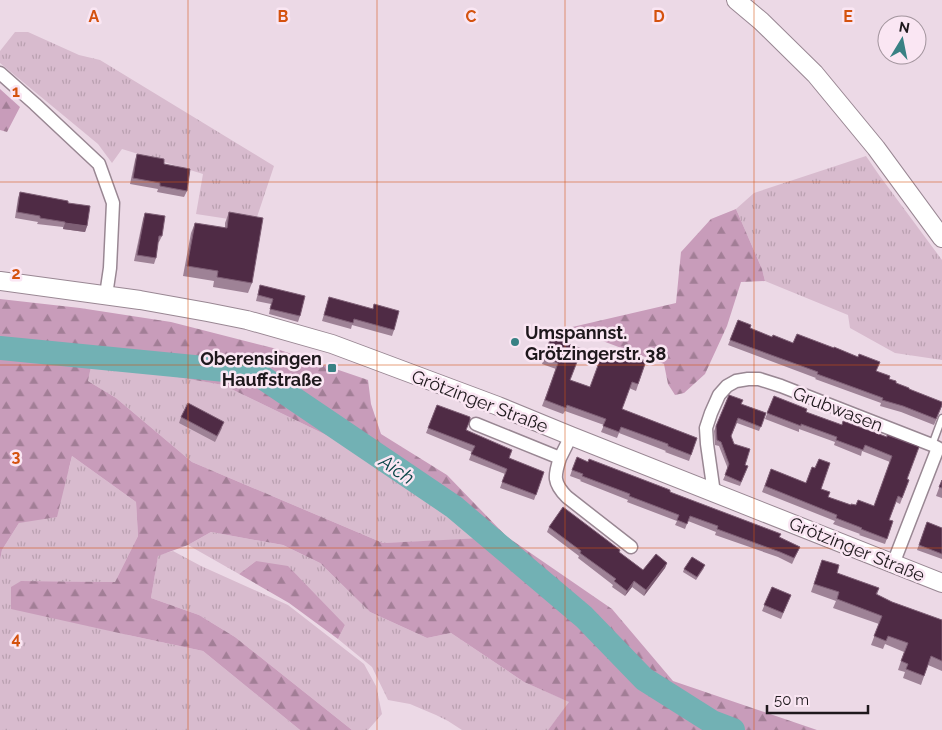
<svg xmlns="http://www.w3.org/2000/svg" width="942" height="730" font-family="Raleway,sans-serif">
<defs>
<pattern id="grass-tufts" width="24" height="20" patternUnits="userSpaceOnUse" patternTransform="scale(1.25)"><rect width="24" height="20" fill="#d8bbce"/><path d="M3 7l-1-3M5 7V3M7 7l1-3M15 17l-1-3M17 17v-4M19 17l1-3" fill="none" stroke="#b9a0b0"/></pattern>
<pattern id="forest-firs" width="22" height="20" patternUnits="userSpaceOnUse" patternTransform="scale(1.25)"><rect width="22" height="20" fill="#c89cba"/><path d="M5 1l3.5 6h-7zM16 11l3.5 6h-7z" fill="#a27e96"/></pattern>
</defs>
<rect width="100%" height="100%" fill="#ecd9e6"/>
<!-- grass -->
<path fill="url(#grass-tufts)" d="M15,32H28L79,55L100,60L274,166L255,223L196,214L203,174L122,149L112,163L98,144L0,63V51Z
M866,156L879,175L942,260V360L895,353L850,328L848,315L765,281L762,269L736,209L754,193Z
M92,361L223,385L353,448L484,539L383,543L192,462L116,398L88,381Z
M72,456L136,502L138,536L115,582L21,581L128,635L203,651L300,730H0V560L2,550L19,523L69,469Z
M211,532L283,545L320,563L370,612L427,638L451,633L524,682L570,702L548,730H462L448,721L436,715L410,704L388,700L372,667L338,639L345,625L256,561L239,574L188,545Z
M173,551L201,566L288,605L364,664L376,686L382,714L368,730H352L235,637L199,615L151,598L158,555Z"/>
<!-- forest -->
<path fill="url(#forest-firs)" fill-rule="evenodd" d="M0,89L20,107L7,132L0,130Z
M736,209L762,269L765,281L741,282L727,326L705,374L684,393L675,395L668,384L664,364L568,328L676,303L681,252L711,219Z
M0,299L80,308L171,322L277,349L368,380L371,404L381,434L447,475L506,536L612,609L673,681L817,730H548L569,702L524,682L451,633L427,638L370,612L320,563L283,545L211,532L188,545L158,556L151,598L199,615L235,637L352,730H300L203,651L128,635L11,609V587L21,581L115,582L138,536L136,502L72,456L57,517L19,523L2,550L0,560ZM92,362L223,385L353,448L483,538L383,543L192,462L116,398L88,381Z
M256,561L288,566L345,625L338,639L289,603L239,574Z"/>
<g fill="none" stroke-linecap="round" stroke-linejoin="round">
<!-- river -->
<path stroke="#72b1b4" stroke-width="24" d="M0,348L256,373L454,507L584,617L644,679L712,722L733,730"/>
<defs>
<path id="lane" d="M932,445L942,418"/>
<path id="street" d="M0,73L35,104L99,164L113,203L110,268L106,295
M476,424L560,458L571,436
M560,458C554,476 553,483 567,497L631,547
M714,493L707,444L706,428L711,413L719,395L727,386L736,381L748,379H759L781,386L932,445L938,448L893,564"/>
<path id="secondary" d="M736,0L761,21L815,74L876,148L942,238
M0,281L140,300L207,312L247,320L332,344L498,406L571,436L942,583"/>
</defs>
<!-- lane casing -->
<use href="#lane" stroke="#998793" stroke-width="9"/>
<!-- street casing -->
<use href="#street" stroke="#998793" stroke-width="15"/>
<!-- secondary casing -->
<use href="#secondary" stroke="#998793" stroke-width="20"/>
<!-- lane -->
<use href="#lane" stroke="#fff" stroke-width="6"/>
<!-- street -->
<use href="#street" stroke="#fff" stroke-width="12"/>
<!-- secondary -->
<use href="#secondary" stroke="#fff" stroke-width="18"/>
</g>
<!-- wall -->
<path fill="#9e8296" d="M137,154L164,164L187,191L184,197L157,192L158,189L130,184L135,160Z
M20,192L68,203L87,226L85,232L63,229V227L37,224L38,222L15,218L18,198Z
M229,212L252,283L248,293L213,287L214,281L183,276L191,233L195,223L225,228V223Z
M145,213L162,236L159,242H158L156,258L154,264L134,261L143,219Z
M260,285L300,316L298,322L269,314L271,304L256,301Z
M329,297L394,330L392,336L352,325L351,329L322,321Z
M738,320L750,328L772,337L876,371L896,383L942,406L934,425L901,412L880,406L881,403L815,379L816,378L728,345Z
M551,337L570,380L590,387L623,356L646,361L636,391L629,388L622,409L697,438L689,461L665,452L666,451L619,433L617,438L601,432L604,425L565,411L563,414L542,406L556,369L542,364Z
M729,395L741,404L766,413L759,431L737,423L731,436L734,444L745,465L748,466L740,486L723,480L728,469L719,446L715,445L714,431Z
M774,396L806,412L842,425L887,437L907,479L909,480L900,504L896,502L889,520L893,521L885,544L859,535L860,534L833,524L835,521L762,492L771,469L821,489L828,497L851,505L874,506L890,462L862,451L861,456L834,445L835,442L799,429V432L765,419Z
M437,405L467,430L509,459L544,472L534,500L500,488L505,474L469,460L472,452L426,433Z
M181,417L222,428L215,442L179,423Z
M572,470L670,492L779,537L800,547L792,564L778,557L715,535L716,532L688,521L685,529L675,525L677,521L627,502L628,500L580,481L581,480L570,476Z
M942,480V498L936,496Z
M927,522L942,528V559L917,550Z
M549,527L619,552L643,570L667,563L665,568L644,596L632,587L625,596L612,587L613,585L578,558L579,556L547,532Z
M822,560L837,573L879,588L877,595L892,602L942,620V671L928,665L921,685L903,678L905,672L898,670L904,652L885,644L883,649L871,645L879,624L833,608L836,601L811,592Z
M704,568L696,580L683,572L684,569Z
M772,587L791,595L781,619L762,611Z"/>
<!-- shaded-wall -->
<path fill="#7e5f75" d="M65,223L87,226L85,232L63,229Z
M667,563L665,568L644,596L646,590Z
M634,581L632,587L625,596L627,591Z"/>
<!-- building -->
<path fill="#4f2b45" stroke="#7e5f75" d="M137,154L164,159V164L190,169L187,191L160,186V183L133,178Z
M20,192L68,201V203L90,206L87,226L65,223V222L40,218V216L17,212Z
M229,212L263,218L252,283L217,277L218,271L187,266L195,223L227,228Z
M145,213L165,216L162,236H159L156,258L137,255Z
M260,285L305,296L300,316L270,309L273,299L258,295Z
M329,297L373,309L374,304L399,311L394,330L354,319L353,323L324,315Z
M738,320L751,325L750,328L772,337L773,335L793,343L797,334L834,348V347L858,357L859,354L880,362L876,371L890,376L889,379L896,381V383L909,388V389L942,402V405L936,419L903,406L882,400L883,398L817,374L818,372L730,340Z
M551,337L582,349L570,380L590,387L604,349L623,356L624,354L646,361L638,384L632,382L622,409L697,438L691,455L668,446V444L621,427L619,432L603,426L606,419L567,405L566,408L545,400L558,363L544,357Z
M729,395L743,400L741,404L766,413L761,427L738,418L731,436L734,444L750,449L745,465L748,466L741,482L725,475L729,464L721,442L717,440L716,426Z
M774,396L807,409L806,412L842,425L843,421L887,437V435L919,447L907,479L909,480L902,498L898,496L889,520L893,521L887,539L861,529L862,528L836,518L837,515L765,486L771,469L806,483L812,467L815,468L819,459L830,463L821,489L830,492L828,497L851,505V504L856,505L858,500L874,506L892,456L865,445L863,450L836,440L837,437L801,424V426L767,413Z
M188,403L224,422L217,436L181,417Z
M437,405L470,417V420L466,430L512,450L509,458L544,472L536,495L502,482L507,469L471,454L475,446L428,428Z
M577,457L588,462L589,459L670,490V492L781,534L779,537L800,547L794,558L780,552L717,529L718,526L690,516L687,524L677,520L679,515L629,496L630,494L582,476L583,474L572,470Z
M942,480V488L939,487Z
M563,507L620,550L619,552L643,570L656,554L667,563L646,590L634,581L627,591L614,581L616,579L580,553L581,551L549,527Z
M927,522L942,528V554L919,545Z
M692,557L705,565L697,577L684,569Z
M822,560L839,565L837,573L879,588L876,594L892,602L942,620V661L931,656L924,676L906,669L908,664L901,661L908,643L888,636L886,641L874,636L882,616L837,599L839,592L814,584Z
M772,587L791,595L783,613L764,605Z"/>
<!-- grid -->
<path fill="none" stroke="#d4520e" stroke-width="1" stroke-opacity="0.55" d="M188,0V730M377,0V730M565,0V730M754,0V730M0,182H942M0,365H942M0,548H942"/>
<!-- markers -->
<g fill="#388184" stroke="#fae6f3" stroke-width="2">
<circle cx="515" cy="342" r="5"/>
<rect x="327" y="363" width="10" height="10" rx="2.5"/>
</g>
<g text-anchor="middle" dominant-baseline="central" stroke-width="5" stroke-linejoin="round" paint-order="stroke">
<!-- poi labels -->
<g font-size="18" font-weight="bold" fill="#1e181c" stroke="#fae6f3" text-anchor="start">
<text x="525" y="332">Umspannst.<tspan x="525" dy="21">Grötzingerstr. 38</tspan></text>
<text x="322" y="358" text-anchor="end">Oberensingen<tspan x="322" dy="21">Hauffstraße</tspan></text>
</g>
<!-- street labels -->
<g font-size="18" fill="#1e181c" stroke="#fae6f3">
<text transform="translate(480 401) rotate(21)">Grötzinger Straße</text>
<text transform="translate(838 409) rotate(21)">Grubwasen</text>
<text transform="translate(857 549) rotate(22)">Grötzinger Straße</text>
</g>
<!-- water labels -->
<g font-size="19" font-style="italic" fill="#0a4649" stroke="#fae6f3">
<text transform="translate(397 469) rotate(34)">Aich</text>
</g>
</g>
<g font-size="16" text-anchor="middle" font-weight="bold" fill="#d4520e" stroke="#fae6f3" stroke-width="5" stroke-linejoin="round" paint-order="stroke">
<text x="94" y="22">A</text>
<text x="283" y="22">B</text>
<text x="471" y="22">C</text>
<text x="659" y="22">D</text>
<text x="848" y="22">E</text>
<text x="16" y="97">1</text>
<text x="16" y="279">2</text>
<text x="16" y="462">3</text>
<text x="16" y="644">4</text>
</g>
<!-- north arrow -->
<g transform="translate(902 40) rotate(10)"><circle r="24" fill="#fae6f3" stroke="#a2949d"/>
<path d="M0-4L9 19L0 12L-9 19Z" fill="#388184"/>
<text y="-8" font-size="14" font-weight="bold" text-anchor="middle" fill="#1e181c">N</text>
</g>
<!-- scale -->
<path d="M767 705v8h101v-8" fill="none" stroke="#1e181c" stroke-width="2.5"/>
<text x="774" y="705" font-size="15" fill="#1e181c" stroke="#fae6f3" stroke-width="4" paint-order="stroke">50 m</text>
</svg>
